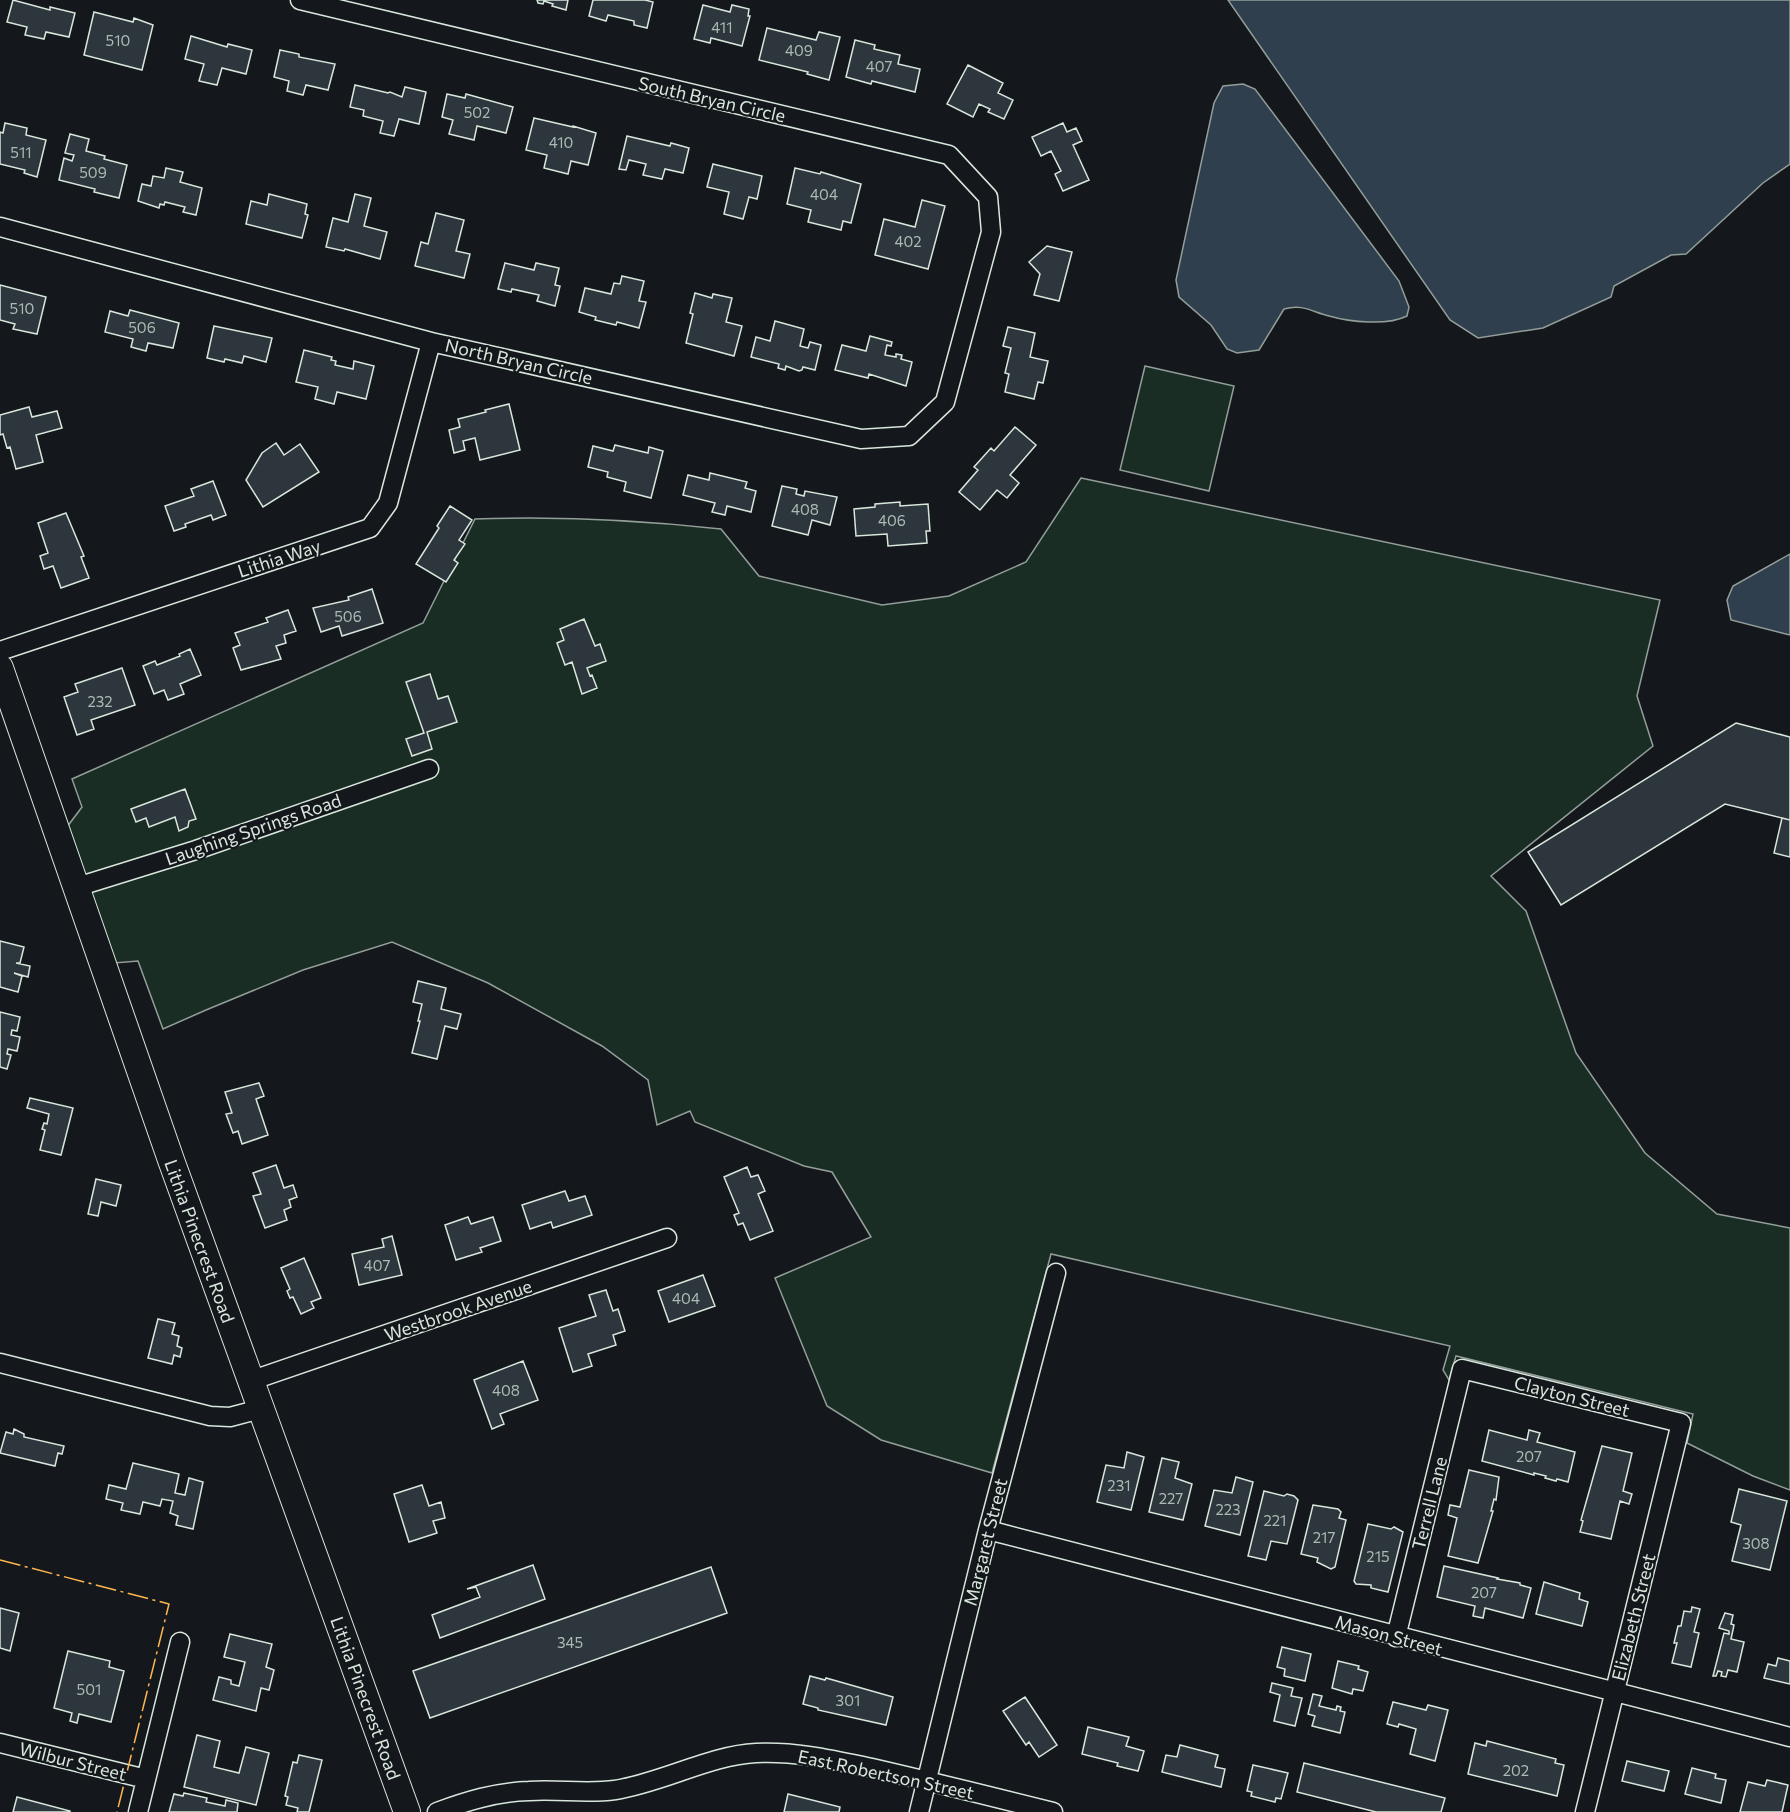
<svg xmlns="http://www.w3.org/2000/svg" width="1790" height="1812" font-family="Commissioner,sans-serif">
<rect width="100%" height="100%" fill="#14181c"/>
<!-- green -->
<path fill="#1a2d24" stroke="#939e99" stroke-width="1.5" d="M1145,366L1234,386L1209,491L1120,470Z
M1081,478L1660,600L1637,696L1653,746L1491,876L1526,911L1576,1053L1645,1153L1717,1214L1790,1228V1490L1753,1476L1687,1443L1693,1414L1456,1356L1449,1380L1443,1370L1450,1346L1051,1254L992,1473L881,1440L827,1406L775,1278L871,1237L832,1172L804,1166L695,1122L690,1111L657,1125L648,1080L602,1046L488,983L392,942L303,970L206,1010L163,1029L138,961L114,963L67,827L82,807L72,779L423,623L475,519C557,516 639,520 721,529L759,576L882,605L949,596L1026,562Z"/>
<!-- water -->
<path fill="#2f3f4d" stroke="#939e99" stroke-width="1.5" d="M1228,0H1790V164L1763,183L1686,254L1671,255L1614,286L1611,297L1543,328L1478,338L1450,320Z
M1243,84L1255,89L1399,281L1409,307L1407,316C1387,326 1350,322 1329,316C1310,311 1303,304 1284,309L1259,350L1237,353L1227,349L1211,325L1179,297L1176,280L1214,103L1223,86Z
M1790,554V635L1731,620L1727,600L1733,586Z"/>
<!-- building -->
<path fill="#2c363c" stroke="#d8e6dc" stroke-width="1.5" d="M13,0L50,10V7L75,13L69,37L46,32L44,39L25,35L27,27L7,22Z
M537,0H568L566,10L552,6L553,4L544,1L543,4L538,3Z
M593,0H645L653,2L647,28L634,25V21L608,15L606,21L589,16Z
M703,5L730,12L732,5L749,9L748,16H750L742,46L711,38L710,43L694,39Z
M94,12L133,22L134,18L153,25L142,70L84,55Z
M767,28L816,40L819,32L840,37L829,80L807,74L808,72L759,60Z
M191,36L227,47L228,44L252,50L246,74L222,68L217,85L199,81L204,64L185,59Z
M855,40L875,45L874,49L900,55L898,64L920,69L915,92L872,81L871,84L846,77Z
M280,50L299,54V57L335,64L328,90L306,85L303,95L287,91L289,81L274,77Z
M968,65L1003,83L998,93L1013,100L1004,119L988,112L990,109L979,104L973,117L947,104Z
M355,85L388,93L390,92L402,97L405,87L426,92L419,124L399,119L394,136L380,133L383,121L363,116L364,110L350,107Z
M447,94L465,98L466,94L513,107L506,133L477,126L474,140L449,134L453,120L442,117Z
M534,118L573,127V126L596,133L588,165L571,161L568,174L544,168L547,155L526,150Z
M5,123L27,128L26,135L46,140L37,177L24,173L25,170L0,164V132L3,133Z
M1063,123L1067,132L1076,128L1082,141L1073,145L1089,180L1063,191L1055,174L1061,171L1051,151L1041,156L1032,137Z
M70,134L89,139L86,151L105,156L104,159L127,165L119,198L94,192L95,189L59,180L64,158L72,161L74,155L65,153Z
M627,136L670,146L671,143L689,148L683,173L665,169L662,179L643,175L646,164L629,160L626,170L619,169Z
M713,164L762,176L757,199L749,197L743,219L724,214L729,192L707,187Z
M166,168L183,172L180,182L202,188L196,215L183,212L185,207L165,202L164,205L160,204L159,208L138,201L142,184L151,186L153,176L164,178Z
M795,168L820,174L821,172L861,184L851,223L843,221L841,230L808,222L811,210L787,204Z
M269,194L307,204L305,214L308,215L302,238L246,224L251,201L267,205Z
M355,194L371,198L364,226L387,232L380,259L345,249L344,251L326,247L333,218L348,222Z
M922,200L945,206L928,269L875,255L884,219L915,227Z
M436,213L464,220L456,251L470,254L464,278L415,266L421,242L428,244Z
M1047,246L1072,252L1059,301L1034,295L1040,274L1029,262Z
M505,263L534,270L536,263L559,268L555,285L560,286L555,306L537,301L539,295L512,289L511,292L498,289Z
M622,276L644,281L639,301L646,302L639,328L617,322L616,325L595,320L596,317L579,312L585,288L611,294L614,283L620,284Z
M0,285L46,297L37,334L13,329L15,324L0,320Z
M695,293L712,298L713,294L732,298L726,322L742,326L734,356L686,343L693,314L690,313Z
M130,310L179,323L173,348L148,343L146,351L131,347L133,339L105,332L110,311L128,316Z
M775,321L804,329L800,346L808,348L810,342L821,345L815,370L803,367L802,370L799,371L786,366L785,370L778,368L779,364L751,357L756,337L770,341Z
M214,326L272,338L266,362L244,356L242,363L225,359L224,362L207,358Z
M1008,327L1035,333L1030,357L1048,361L1043,383L1038,382L1034,399L1005,392L1009,374L1005,373L1011,348L1003,346Z
M870,336L892,342L891,346L887,345L885,355L896,357V354L902,355L901,359L912,362L906,386L869,374L868,378L835,370L842,345L866,351Z
M304,350L332,357L331,360L336,361L335,365L353,369L354,361L374,366L366,399L337,392L334,404L315,399L318,387L296,382Z
M509,404L520,450L480,460L475,438L463,441L465,450L454,453L449,430L460,427L458,419L486,412L485,410Z
M29,407L32,417L57,411L62,428L36,435L43,462L16,469L10,447L7,448L3,434L0,435V415Z
M1015,427L1036,445L1010,475L1019,483L1007,498L997,490L980,510L959,492L978,470L974,467L991,448L994,451Z
M276,443L284,455L300,444L319,472L263,507L246,480L262,453Z
M615,445L648,453L649,447L663,451L651,498L624,491L626,482L607,477L608,472L588,467L593,446L613,451Z
M710,473L747,482L745,488L756,491L751,512L727,506L725,515L712,512L715,503L683,495L688,475L709,480Z
M213,481L226,515L213,520L211,515L185,524L186,527L174,531L165,506L194,496L191,489Z
M782,486L797,489L796,494L804,496L805,491L837,497L830,525L812,520L808,535L772,526Z
M900,502V506L928,504L930,531H926L927,543L888,546L887,534L856,536L854,509L875,507V504Z
M450,506L472,520L459,540L465,544L454,560L458,563L446,582L416,564L439,528L437,526Z
M66,513L84,556L81,557L89,578L61,588L53,566L44,569L40,556L48,553L38,523Z
M372,589L383,623L342,636L339,626L321,632L313,608L349,600L348,597Z
M288,610L296,631L284,635L286,643L276,646L281,659L241,670L233,648L240,645L235,633L268,622L266,618Z
M584,619L595,646L600,644L606,661L587,668L590,676L592,675L597,688L582,694L572,662L565,665L557,643L564,640L560,629Z
M190,649L201,675L180,684L184,694L168,700L164,690L154,694L143,666L155,661L157,665L180,656L179,654Z
M122,668L135,705L91,720L94,729L77,735L64,697L78,692L75,684Z
M430,674L438,699L448,696L457,722L427,732L432,749L412,756L406,739L424,733L406,682Z
M1736,723L1790,737V820L1725,804L1561,905L1528,852Z
M185,789L196,819L189,821L188,827L179,831L175,817L149,827L146,818L136,822L131,809Z
M1782,818L1790,820V857L1774,853Z
M0,941L24,947L20,963H16L30,966L28,977L14,973L22,976L18,992L0,987Z
M418,981L446,988L441,1009L461,1014L457,1029L445,1026L437,1059L412,1053L420,1021H418L422,1004L413,1002Z
M0,1012L20,1017L17,1031L12,1030L11,1035L20,1037L17,1051L8,1049L7,1054L11,1055L7,1069L0,1067Z
M259,1083L264,1096L256,1099L268,1135L242,1144L238,1131L233,1133L226,1114L232,1113L225,1092Z
M30,1098L73,1108L61,1155L40,1150L45,1130L42,1129L44,1123L47,1124L49,1114L27,1108Z
M276,1165L284,1188L293,1185L297,1197L289,1200L291,1207L284,1210L287,1220L265,1228L253,1196L261,1194L253,1173Z
M747,1167L751,1177L758,1175L765,1191L758,1194L773,1231L750,1240L743,1223L738,1225L734,1215L739,1213L724,1177Z
M96,1179L121,1185L116,1206L101,1202L98,1216L88,1214Z
M565,1191L569,1201L585,1196L592,1215L553,1228L551,1222L530,1229L522,1205Z
M468,1217L471,1224L493,1217L501,1241L480,1248L482,1252L456,1260L445,1225Z
M392,1236L402,1275L359,1285L352,1254L384,1247L382,1239Z
M304,1258L321,1298L311,1302L314,1308L301,1314L293,1297L290,1298L287,1291L290,1289L281,1268Z
M703,1275L715,1306L669,1322L658,1291Z
M606,1290L613,1311L618,1309L625,1331L613,1335L616,1345L588,1354L592,1366L573,1372L559,1328L596,1316L589,1295Z
M158,1319L175,1323L172,1334L179,1336L177,1346L182,1348L180,1357L174,1355L172,1364L148,1358Z
M523,1361L538,1400L500,1414L504,1424L492,1429L474,1380Z
M14,1429L24,1434V1437L64,1446L62,1454L58,1453L55,1466L0,1453L6,1432L13,1434Z
M1489,1430L1527,1440L1529,1430L1540,1433L1537,1442L1575,1452L1568,1482L1557,1479L1556,1481L1545,1478L1546,1476L1534,1473V1475L1482,1461Z
M1602,1446L1632,1453L1623,1491L1632,1494L1629,1504L1620,1501L1611,1539L1580,1532L1583,1521L1581,1520Z
M1127,1452L1144,1457L1131,1510L1097,1502L1106,1465L1124,1468Z
M1162,1458L1179,1462L1175,1478L1192,1484L1183,1520L1149,1512Z
M133,1463L179,1474L175,1493L185,1495L189,1478L203,1482L193,1529L176,1525L178,1516L170,1513L173,1501L162,1499L160,1506L143,1502L140,1514L121,1510L123,1503L106,1499L109,1485L126,1489Z
M1469,1470L1499,1477L1496,1500L1494,1499L1491,1511H1493L1478,1563L1448,1556L1457,1518L1448,1515L1450,1505L1460,1507Z
M1236,1477L1253,1482L1240,1535L1205,1526L1214,1490L1232,1493Z
M422,1485L429,1506L441,1502L445,1518L433,1521L437,1533L409,1542L394,1494Z
M1739,1489L1787,1501L1770,1570L1732,1561L1741,1525L1731,1522Z
M1264,1491L1284,1496L1287,1494L1294,1496L1298,1500L1287,1544L1271,1541L1266,1560L1248,1556Z
M1313,1505L1338,1509L1341,1512L1339,1518L1346,1520L1335,1567L1331,1569L1317,1562L1318,1558L1301,1554Z
M1368,1524L1391,1529L1394,1527L1403,1532L1388,1592L1371,1588V1585L1356,1584L1354,1581Z
M533,1565L545,1599L440,1638L432,1615L480,1597L476,1587L467,1589Z
M1444,1566L1498,1578L1497,1579L1520,1583V1585L1531,1588L1523,1618L1485,1608L1483,1618L1473,1616L1475,1606L1437,1597Z
M711,1567L727,1613L430,1718L413,1671Z
M1544,1582L1580,1593L1579,1599L1588,1602L1582,1626L1536,1614Z
M1692,1607L1700,1609L1694,1632L1699,1633L1691,1667L1672,1663L1677,1643H1674L1678,1626H1681L1684,1611L1691,1612Z
M0,1608L19,1613L10,1651L0,1648Z
M1725,1613L1733,1615L1731,1624L1734,1625L1731,1639L1744,1642L1737,1672L1728,1670L1726,1677L1721,1676L1722,1672L1718,1671L1716,1676H1713L1724,1633L1729,1634V1631L1719,1628Z
M230,1634L272,1644L266,1667L274,1670L269,1690L261,1688L256,1711L213,1700L219,1677L231,1680V1684L239,1686L245,1662L224,1657Z
M1282,1647L1311,1654L1305,1681L1284,1676L1285,1669L1277,1667Z
M68,1651L110,1661L109,1667L124,1671L111,1722L79,1714L77,1723L70,1721L72,1713L54,1708Z
M1778,1658L1790,1661V1684L1764,1678L1768,1664L1776,1666Z
M1338,1661L1359,1666L1358,1669L1368,1672L1363,1691L1353,1689L1352,1694L1332,1688Z
M810,1676L825,1680L826,1678L893,1697L886,1725L818,1710V1708L803,1704Z
M1272,1683L1293,1688L1291,1696L1302,1698L1295,1726L1274,1721L1280,1695L1270,1692Z
M1313,1694L1322,1696L1319,1706L1336,1710L1337,1706L1341,1707L1340,1711L1345,1712L1340,1733L1312,1726L1315,1716L1308,1714Z
M1025,1697L1057,1745L1039,1757L1029,1742L1026,1745L1003,1711Z
M1393,1702L1426,1710L1428,1705L1448,1710L1435,1761L1410,1754L1416,1729L1399,1724L1398,1727L1387,1724Z
M1088,1727L1129,1737L1126,1746L1144,1751L1138,1771L1117,1766L1118,1763L1082,1754Z
M197,1735L220,1741L214,1767L239,1773L246,1747L269,1753L256,1805L184,1787Z
M1487,1741L1556,1759L1555,1763L1564,1765L1557,1796L1468,1774L1475,1743L1486,1746Z
M1180,1745L1218,1755L1215,1767L1225,1769L1221,1787L1162,1772L1166,1755L1177,1757Z
M299,1755L322,1760L309,1812H297L298,1808L286,1805L288,1797L285,1796L293,1762L297,1763Z
M1627,1761L1669,1771L1664,1791L1622,1781Z
M1304,1763L1445,1798L1441,1812H1376L1297,1792Z
M1253,1765L1288,1773L1281,1799L1276,1798L1275,1802L1251,1796L1252,1792L1247,1791Z
M1692,1768L1716,1774L1715,1778L1726,1780L1721,1803L1685,1794Z
M1767,1780L1788,1785L1782,1812H1740L1748,1782L1765,1786Z
M184,1793L207,1798L206,1802L225,1806L226,1800L238,1803L237,1812H169L174,1794L183,1796Z
M788,1794L840,1807L839,1812H784Z
M17,1797L70,1811V1812H13Z"/>
<g fill="none" stroke-linecap="round" stroke-linejoin="round">
<defs>
<path id="minor" d="M0,227L431,342L861,439L909,436L945,402L991,232L988,197L949,155L300,0
M0,651L370,528L388,503L431,342
M77,887L196,850L429,769
M0,1363L210,1416L230,1417L260,1409
M250,1381L667,1238
M988,1530L1790,1737
M1396,1637L1462,1369L1681,1423L1585,1812
M0,1743L146,1779
M138,1812L180,1642
M437,1812C467,1801 496,1792 529,1791C558,1789 587,1794 615,1790C661,1783 711,1755 756,1753C796,1751 834,1760 872,1768C933,1782 993,1797 1053,1812
M919,1812L988,1530L1056,1273"/>
<path id="secondary" d="M0,668L171,1160L407,1812"/>
</defs>
<!-- minor casing -->
<use href="#minor" stroke="#d8e6dc" stroke-width="21"/>
<!-- secondary casing -->
<use href="#secondary" stroke="#d8e6dc" stroke-width="28"/>
<!-- minor -->
<use href="#minor" stroke="#14181c" stroke-width="18"/>
<!-- secondary -->
<use href="#secondary" stroke="#14181c" stroke-width="26"/>
<!-- power -->
<path stroke="#ffb74d" stroke-width="1.5" stroke-dasharray="21 4.5 3 4.5" stroke-linecap="butt" d="M0,1560L169,1604L117,1812"/>
</g>
<g text-anchor="middle" dominant-baseline="central" stroke-width="4.5" stroke-linejoin="round" paint-order="stroke">
<!-- number labels -->
<g font-size="15" fill="#adbab4">
<text x="722" y="27">411</text>
<text x="118" y="40">510</text>
<text x="799" y="50">409</text>
<text x="879" y="66">407</text>
<text x="477" y="112">502</text>
<text x="561" y="142">410</text>
<text x="21" y="152">511</text>
<text x="93" y="172">509</text>
<text x="824" y="194">404</text>
<text x="908" y="241">402</text>
<text x="22" y="308">510</text>
<text x="142" y="327">506</text>
<text x="805" y="509">408</text>
<text x="892" y="520">406</text>
<text x="348" y="616">506</text>
<text x="100" y="701">232</text>
<text x="377" y="1265">407</text>
<text x="686" y="1298">404</text>
<text x="506" y="1390">408</text>
<text x="1529" y="1456">207</text>
<text x="1119" y="1485">231</text>
<text x="1171" y="1498">227</text>
<text x="1228" y="1509">223</text>
<text x="1275" y="1520">221</text>
<text x="1324" y="1537">217</text>
<text x="1756" y="1543">308</text>
<text x="1378" y="1556">215</text>
<text x="1484" y="1592">207</text>
<text x="570" y="1642">345</text>
<text x="89" y="1689">501</text>
<text x="848" y="1700">301</text>
<text x="1516" y="1770">202</text>
</g>
<!-- street labels -->
<g font-size="18" fill="#d8e6dc" stroke="#14181c">
<text transform="translate(712 99) rotate(13)">South Bryan Circle</text>
<text transform="translate(519 361) rotate(13)">North Bryan Circle</text>
<text transform="translate(279 558) rotate(-18)">Lithia Way</text>
<text transform="translate(253 829) rotate(-19)">Laughing Springs Road</text>
<text transform="translate(200 1241) rotate(70)">Lithia Pinecrest Road</text>
<text transform="translate(458 1310) rotate(-19)">Westbrook Avenue</text>
<text transform="translate(1572 1396) rotate(14)">Clayton Street</text>
<text transform="translate(1429 1503) rotate(-76)">Terrell Lane</text>
<text transform="translate(985 1542) rotate(-76)">Margaret Street</text>
<text transform="translate(1633 1617) rotate(-76)">Elizabeth Street</text>
<text transform="translate(1389 1635) rotate(15)">Mason Street</text>
<text transform="translate(366 1698) rotate(70)">Lithia Pinecrest Road</text>
<text transform="translate(73 1761) rotate(14)">Wilbur Street</text>
<text transform="translate(886 1774) rotate(12)">East Robertson Street</text>
</g>
</g>
</svg>
